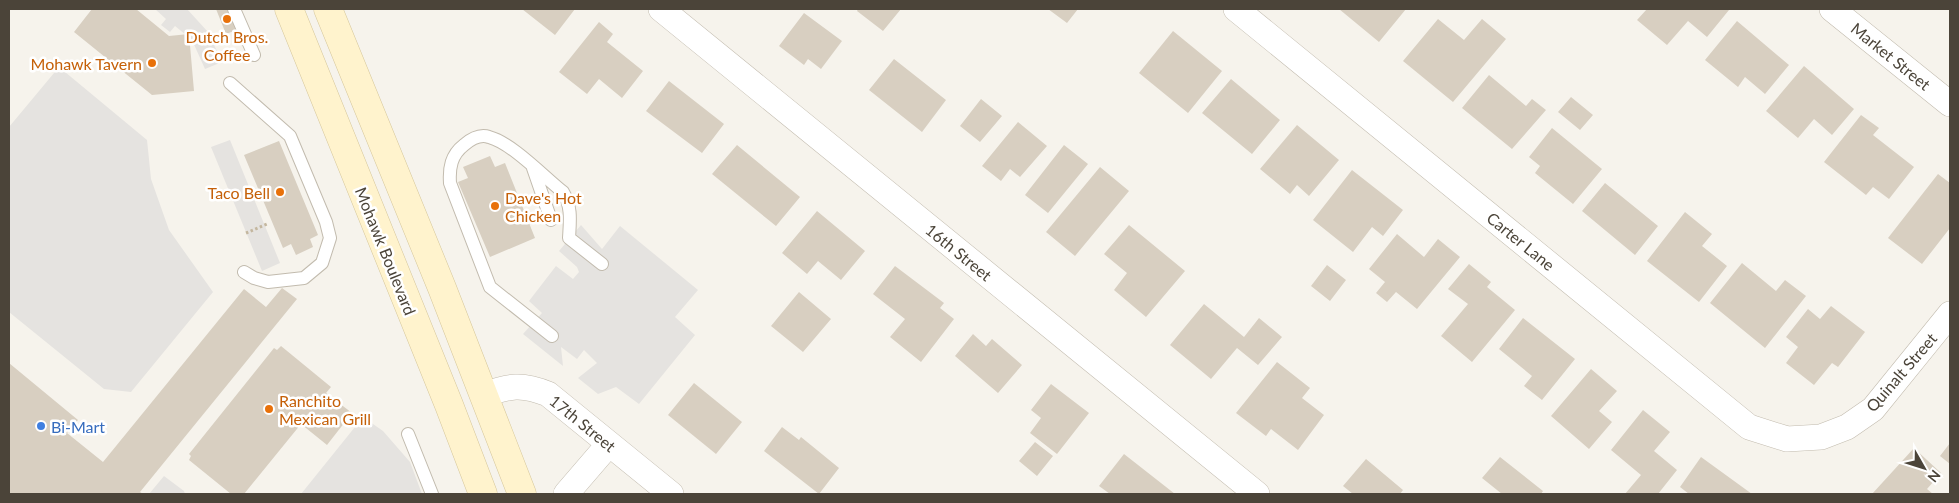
<svg xmlns="http://www.w3.org/2000/svg" width="1959" height="503" font-family="Lato,sans-serif">
<rect width="100%" height="100%" fill="#f6f3ec"/>
<!-- parking -->
<path fill="#e5e3e0" d="M155,9H187L208,32L222,62L205,69L192,40L175,26L170,32L161,25L166,19Z
M59,67L147,140L151,179L169,230L213,292L131,392L104,389L9,312V127Z
M230,140L280,263L262,271L211,147Z
M581,225L602,249L620,226L698,290L675,317L695,335L639,404L616,387L598,394L578,378L597,363L584,350L577,359L561,347L563,366L523,334L542,313L529,301L556,266L573,279L579,272L577,267L559,251Z
M363,417L383,431L410,462L422,494H301Z
M164,476L184,491L185,494H149Z"/>
<!-- building -->
<path fill="#d8cfc1" d="M92,9H136L169,36L189,34L194,91L152,95L74,32Z
M216,9H231L239,29L226,34Z
M522,9H575L555,35Z
M858,9H901L883,31L857,11Z
M1048,9H1078L1067,23Z
M1339,9H1406L1379,42Z
M1647,9H1728L1729,10L1707,37L1688,21L1667,45L1637,20Z
M804,13L842,41L821,69L808,59L804,65L779,46Z
M1438,19L1464,40L1482,19L1506,39L1453,102L1403,61Z
M1737,21L1789,65L1765,94L1745,77L1738,87L1705,60Z
M599,22L613,34L607,42L643,71L622,98L599,79L587,94L559,72Z
M1173,31L1222,71L1188,113L1139,73Z
M894,59L946,100L922,132L869,90Z
M1804,66L1854,109L1832,135L1814,119L1798,138L1766,111Z
M1489,75L1526,106L1532,99L1546,110L1512,149L1462,108Z
M1231,79L1280,120L1252,154L1202,113Z
M669,81L724,124L702,153L646,111Z
M1571,97L1593,115L1580,130L1558,112Z
M981,99L1002,116L980,142L960,126Z
M1861,115L1879,128L1873,135L1914,167L1889,199L1873,187L1866,195L1824,162Z
M1018,122L1047,146L1020,177L1010,169L1001,181L982,166Z
M1297,125L1339,160L1309,196L1297,185L1290,194L1260,169Z
M1552,128L1602,169L1573,204L1535,173L1540,166L1529,157Z
M279,141L318,235L310,239L313,247L296,255L291,244L283,248L244,155Z
M737,145L800,197L776,226L712,174Z
M1064,145L1088,164L1048,213L1025,195Z
M490,156L495,167L505,163L535,238L490,257L458,182L468,178L463,167Z
M1100,167L1129,191L1075,256L1046,232Z
M1352,170L1403,210L1383,236L1372,227L1353,252L1313,220Z
M1938,174L1950,183V228L1922,264L1888,238Z
M1605,183L1658,226L1635,255L1582,211Z
M817,211L865,251L841,280L818,261L807,274L782,253Z
M1685,212L1712,234L1702,246L1727,266L1699,302L1647,261Z
M1129,225L1185,271L1146,317L1114,290L1127,273L1104,254Z
M1397,234L1424,257L1438,239L1460,257L1417,309L1396,292L1387,302L1376,293L1385,282L1369,269Z
M1742,263L1776,291L1785,280L1806,296L1765,348L1710,303Z
M1469,264L1491,282L1487,287L1515,310L1472,362L1441,336L1468,304L1448,289Z
M1327,265L1346,280L1330,301L1311,286Z
M895,266L944,303L940,308L954,319L921,362L890,337L905,319L873,294Z
M282,288L297,299L140,492L143,494H9V363L78,420L67,433L103,462L244,289L266,307Z
M799,292L831,319L803,352L771,326Z
M1204,304L1244,337L1259,318L1282,337L1258,365L1237,348L1211,379L1170,345Z
M1831,306L1865,332L1838,367L1832,363L1814,385L1786,363L1798,347L1786,337L1808,309L1820,319Z
M1523,318L1575,359L1542,400L1524,386L1532,376L1499,349Z
M973,334L986,346L992,339L1022,365L998,393L955,356Z
M281,346L331,387L326,393L352,413L327,445L301,424L244,494H231L189,460L191,456L189,454L274,348L277,350Z
M1277,362L1310,388L1302,398L1324,415L1298,450L1271,429L1266,436L1236,413Z
M1591,369L1617,391L1599,411L1612,422L1589,449L1551,416Z
M694,383L742,422L716,454L668,415Z
M1051,384L1089,413L1057,454L1030,433L1041,418L1031,410Z
M1643,410L1670,432L1654,451L1677,470L1658,494H1625L1641,475L1611,450Z
M782,427L799,440L801,437L839,468L819,494L764,451Z
M1035,442L1053,456L1037,476L1019,461Z
M1950,443V464L1940,456Z
M1914,448L1941,473L1927,489L1933,494H1872Z
M1124,454L1175,494H1110L1099,486Z
M1500,457L1543,491L1541,494H1502L1482,478Z
M1701,457L1752,494H1689L1680,487Z
M1366,459L1403,490L1400,494H1353L1343,486Z"/>
<g fill="none" stroke-linecap="round" stroke-linejoin="round">
<defs>
<path id="service" d="M234,9L254,55
M230,83L290,136L326,222L330,238L322,263L304,278L268,282L254,278L244,272
M533,168L551,220
M552,336L490,287L450,183C449,168 451,155 464,145C471,139 480,134 489,137C512,143 544,177 563,192C572,207 570,221 569,238L602,264
M408,434L432,494"/>
<path id="minor" d="M661,9L1257,494
M1236,9L1749,427L1787,439L1821,437L1847,427L1873,409L1950,314
M1832,9L1950,104
M483,395C510,386 521,383 548,394L671,494
M566,494L609,444"/>
<path id="secondary" d="M289,9L449,405L483,494
M328,9L442,288L522,494"/>
</defs>
<!-- service casing -->
<use href="#service" stroke="#c2bbae" stroke-width="14"/>
<!-- minor casing -->
<use href="#minor" stroke="#c2bbae" stroke-width="26"/>
<!-- secondary casing -->
<use href="#secondary" stroke="#d6c79b" stroke-width="29"/>
<!-- path -->
<path stroke="#c4b79f" stroke-width="3" stroke-dasharray="2.5 2.5" stroke-linecap="butt" d="M246,233L267,224"/>
<!-- service -->
<use href="#service" stroke="#fff" stroke-width="12"/>
<!-- minor -->
<use href="#minor" stroke="#fff" stroke-width="25"/>
<!-- secondary -->
<use href="#secondary" stroke="#fff3cd" stroke-width="28"/>
</g>
<!-- markers -->
<g fill="#e8710a" stroke="#fff" stroke-width="2">
<circle cx="227" cy="19" r="5"/>
<circle cx="152" cy="63" r="5"/>
<circle cx="280" cy="192" r="5"/>
<circle cx="495" cy="206" r="5"/>
<circle cx="269" cy="409" r="5"/>
</g>
<circle fill="#3f7fe0" stroke="#fff" stroke-width="2" cx="41" cy="426" r="5"/>
<g text-anchor="middle" dominant-baseline="central" stroke-width="5" stroke-linejoin="round" paint-order="stroke">
<!-- food labels -->
<g font-size="16" fill="#c56008" stroke="#fff" text-anchor="end">
<text x="227" y="36" text-anchor="middle">Dutch Bros.<tspan x="227" dy="18">Coffee</tspan></text>
<text x="142" y="63">Mohawk Tavern</text>
<text x="270" y="192">Taco Bell</text>
<text x="505" y="197" text-anchor="start">Dave's Hot<tspan x="505" dy="18">Chicken</tspan></text>
<text x="279" y="400" text-anchor="start">Ranchito<tspan x="279" dy="18">Mexican Grill</tspan></text>
</g>
<!-- street labels -->
<g font-size="16" fill="#4b4439" stroke="#fff">
<text transform="translate(1891 56) rotate(39)">Market Street</text>
<text transform="translate(1521 241) rotate(39)">Carter Lane</text>
<text transform="translate(386 251) rotate(68)">Mohawk Boulevard</text>
<text transform="translate(959 252) rotate(39)">16th Street</text>
<text transform="translate(1901 372) rotate(-49)">Quinalt Street</text>
<text transform="translate(583 423) rotate(39)">17th Street</text>
</g>
<!-- shop labels -->
<g font-size="16" fill="#366cbe" stroke="#fff" text-anchor="start">
<text x="51" y="426">Bi-Mart</text>
</g>
</g>
<!-- border -->
<rect width="1959" height="503" fill="none" stroke="#4b4439" stroke-width="20"/>
<!-- north arrow -->
<g transform="translate(1924 468) rotate(129)" stroke="#ffffff" stroke-width="4" paint-order="stroke">
<path d="M0-4L9 19L0 12L-9 19Z" fill="#4b4439"/>
<text y="-8" font-size="14" font-weight="bold" text-anchor="middle" fill="#4b4439">N</text>
</g>
</svg>
